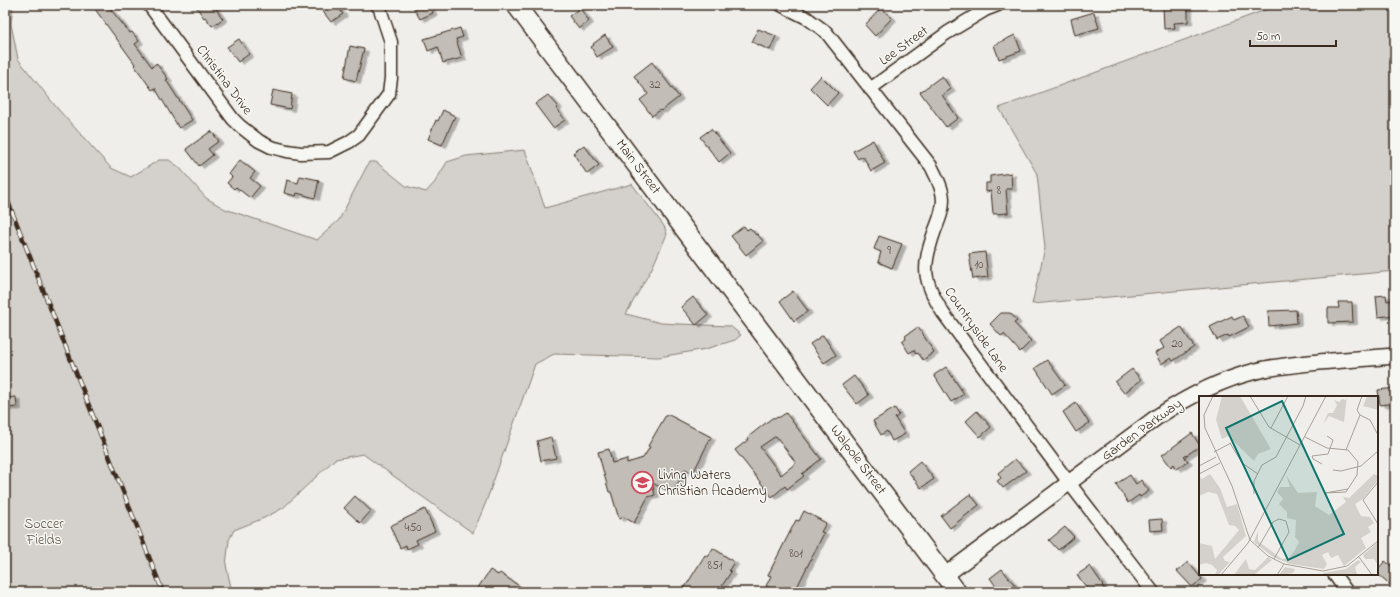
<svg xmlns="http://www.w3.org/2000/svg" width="1400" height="597" font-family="'Indie Flower',sans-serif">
<defs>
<filter id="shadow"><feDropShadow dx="4.5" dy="2.5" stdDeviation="0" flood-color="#0004"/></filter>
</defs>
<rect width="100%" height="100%" fill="#efeeea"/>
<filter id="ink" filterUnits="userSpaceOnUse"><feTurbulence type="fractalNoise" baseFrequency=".025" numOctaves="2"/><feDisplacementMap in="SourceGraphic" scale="8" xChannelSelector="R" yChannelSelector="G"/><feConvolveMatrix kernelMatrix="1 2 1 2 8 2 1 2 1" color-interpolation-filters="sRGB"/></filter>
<g filter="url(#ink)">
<!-- green -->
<path fill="#d4d1cc" stroke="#887e75" d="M5,5H13L11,24L18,59L57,108L111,168L131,177L159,160H169L179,167L206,198L225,209L317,240L339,220L369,162H376L406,186L426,192L435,182L447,162L466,156L525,150L545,208L632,184L664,226L667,234L652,268L626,314L661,323L679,324L730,326L741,335L735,340L706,349L659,357L554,354L535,364L486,502L473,533L363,454L335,459L283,508L264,518L234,530L229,540L226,565L232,592H5Z
M1279,5H1395V271L1032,304L1045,248L1037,174L999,108Z"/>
<!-- building -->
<path fill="#c2bdb7" stroke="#3b2a1e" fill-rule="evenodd" filter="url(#shadow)" d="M92,5H107L130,33L132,32L139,41L135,44L152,67L156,63L168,79L166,80L192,120L179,128L155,88L152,90L142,76L134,65L135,64Z
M195,5H213L223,19L212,26L205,17L204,18Z
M318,5H336L343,14L331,22Z
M412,5H429L433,13L420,19Z
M1163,6H1175V8L1188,7V22L1174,23L1175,28L1164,29Z
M580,8L589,21L579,29L569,16Z
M881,8L892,18L875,36L865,25Z
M1094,12L1099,28L1075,35L1071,19Z
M460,28L463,37L456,39L462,58L443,63L438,47L428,51L424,39Z
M758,29L776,36L770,50L752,42Z
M605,35L613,47L597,57L591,47L594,45L593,44Z
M1015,35L1021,51L999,59L994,45Z
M239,39L249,54L238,62L227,47Z
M350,46L364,49L356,81L344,78Z
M652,62L679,97L661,111L660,110L652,116L640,100L648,94L634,76Z
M821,76L838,93L827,105L810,88Z
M942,76L951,89L942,95L958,118L946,127L920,92Z
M273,90L292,94L290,109L270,105Z
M548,95L558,106L556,108L565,120L553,128L535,104Z
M443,110L455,116L442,145L428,139L436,120L438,121Z
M711,129L730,153L719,162L700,137Z
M211,131L219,141L208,149L213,155L199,166L186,149Z
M873,140L885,163L871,171L863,156L858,159L853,151Z
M584,145L599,165L587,174L573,153Z
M240,160L255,172L250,178L260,186L250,198L236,187L234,189L227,183L232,177L229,174Z
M1011,173L1012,189H1006L1008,213L993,214L991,191L986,192V183H990V176Z
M300,176L319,180L315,198L297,193L296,196L284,193L287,180L298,183Z
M744,226L747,230L750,228L756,235L757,234L763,241L746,255L731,236Z
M879,236L902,244L892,268L878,262L881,252L874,249Z
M985,252L988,277L973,279L969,254Z
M793,291L808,311L794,321L780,301Z
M1386,295L1387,301L1395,300V315L1378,317L1376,296Z
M693,297L708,315L696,325L681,307Z
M1338,302H1352L1353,322L1328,323V308H1339Z
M1296,310L1297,323L1269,326L1268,311Z
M1001,313H1010L1017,321L1014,323L1031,341L1020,352L1004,334L1001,336L990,324Z
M1232,316L1234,320L1243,316L1249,327L1229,337L1228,335L1217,340L1210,327Z
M918,327L934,352L923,360L918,353L916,354L914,350L909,353L902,342L906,339L905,336Z
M1181,327L1194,347L1173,361L1171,358L1161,364L1155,353L1164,348L1160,341Z
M823,335L836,355L824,363L810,344Z
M1047,360L1065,385L1052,394L1035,368Z
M946,367L964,394L951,402L934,375Z
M1132,369L1141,380L1124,393L1115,382Z
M854,376L869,395L857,404L842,385Z
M1395,388V403L1380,405L1378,390Z
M16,397L17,407L5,408V398Z
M1076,403L1089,423L1076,432L1063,412Z
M895,408L899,415L895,418L905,434L892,441L887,431L881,435L873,421Z
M977,411L991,427L980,437L966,421Z
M786,413L821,459L802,474L804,476L787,489L785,486L772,497L735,450L749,439L748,437L772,418L780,417ZM776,436L796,463L781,475L760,447Z
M666,415H669L711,437L693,473L685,469L673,493L652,483L655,495L648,497L634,523L624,517L619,519L611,492H609L598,452L609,449L612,463L627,459V463L643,458L650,447L648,446Z
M1192,433L1200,446L1184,457L1188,461L1177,469L1174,464L1171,467L1162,455Z
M551,437L556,458L541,461L537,441Z
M1015,459L1026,471L1003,488L997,481L1001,478L998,473Z
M920,461L934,479L921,488L908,471Z
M1130,475L1136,484L1141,480L1149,491L1140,497L1139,495L1128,503L1116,484Z
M970,494L979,505L950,528L941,516Z
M355,496L371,511L360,523L344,508Z
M425,509L435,531L416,540L418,544L407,549L406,545L400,548L390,526Z
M804,511L826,523L821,532L824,533L796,589L793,588L791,592H778L766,586L771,576L768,575L796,520L799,521Z
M1162,519L1163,530L1150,531L1149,520Z
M1065,527L1074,537L1058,550L1049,540Z
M713,548L734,562L729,570L731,572L718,592H682L705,555L708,557Z
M1385,561L1395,569V589L1377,573V570Z
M1188,562L1202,579L1192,587L1177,571Z
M1090,566L1103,585L1102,586L1107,592H1090L1077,575Z
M1002,569L1020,592H1000L990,578Z
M490,570L498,575L500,573L528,592H475Z"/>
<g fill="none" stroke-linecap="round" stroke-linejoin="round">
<defs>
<path id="minor" d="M149,5L233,119L240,126L259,141L271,147L287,151L301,153L329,152L349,142L359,135L389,94L391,78V42L380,9L377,5
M781,5L807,18L826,32L931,166C936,176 943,188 943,200C943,211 939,220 935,230C922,267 922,279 943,313L1070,484L1153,592
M870,89L947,33L985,10L998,5
M1334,574L1347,592"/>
<path id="tertiary" d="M944,576L1157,417C1187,397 1220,380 1256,371C1276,366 1298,364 1319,362C1344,360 1370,358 1395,356"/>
<path id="secondary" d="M516,5L957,592"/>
</defs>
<!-- minor casing -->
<use href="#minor" stroke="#3b2a1e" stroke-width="15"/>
<!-- tertiary casing -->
<use href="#tertiary" stroke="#3b2a1e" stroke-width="18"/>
<!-- secondary casing -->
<use href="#secondary" stroke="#3b2a1e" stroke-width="21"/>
<!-- minor -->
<use href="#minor" stroke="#f6f6f2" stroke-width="12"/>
<!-- tertiary -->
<use href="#tertiary" stroke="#f6f6f2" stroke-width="15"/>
<!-- secondary -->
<use href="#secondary" stroke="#f6f6f2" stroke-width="18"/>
<defs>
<path id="rail" d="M5,194L163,592"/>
</defs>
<!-- rail casing -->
<use href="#rail" stroke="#3b2a1e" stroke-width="4.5"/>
<!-- rail -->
<use href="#rail" stroke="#f6f6f2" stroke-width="3" stroke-dasharray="9" stroke-linecap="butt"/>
</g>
</g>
<!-- icons -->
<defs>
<symbol id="school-ring" viewBox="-11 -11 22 22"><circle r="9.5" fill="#f6f6f2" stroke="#d1495b" stroke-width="1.5"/><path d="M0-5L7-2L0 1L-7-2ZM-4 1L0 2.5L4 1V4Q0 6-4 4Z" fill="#d1495b"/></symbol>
</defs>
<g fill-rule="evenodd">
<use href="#school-ring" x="630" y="470" width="25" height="25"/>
</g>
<g text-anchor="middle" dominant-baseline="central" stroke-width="3" stroke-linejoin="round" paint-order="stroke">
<!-- number labels -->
<g font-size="12" fill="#5d4f44">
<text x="655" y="85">32</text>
<text x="999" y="191">8</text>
<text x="889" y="251">9</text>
<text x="979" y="265">10</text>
<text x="1177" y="344">20</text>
<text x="413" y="528">450</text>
<text x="796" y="554">801</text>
<text x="715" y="566">851</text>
</g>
<!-- street labels -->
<g font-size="14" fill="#3b2a1e" stroke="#f6f6f2">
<text transform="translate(904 46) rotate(-36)">Lee Street</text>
<text transform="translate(224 80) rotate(53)">Christina Drive</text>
<text transform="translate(638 167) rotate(53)">Main Street</text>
<text transform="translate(976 330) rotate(55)">Countryside Lane</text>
<text transform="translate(1142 430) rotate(-36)">Garden Parkway</text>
<text transform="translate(858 460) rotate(53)">Walpole Street</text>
</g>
<!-- poi labels -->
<g font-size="14" fill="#3b2a1e" stroke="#f6f6f2" text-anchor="start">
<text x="658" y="475">Living Waters<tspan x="658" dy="16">Christian Academy</tspan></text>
</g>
<!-- park labels -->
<g font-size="14" fill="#61544a" stroke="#f6f6f2">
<text x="44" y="524">Soccer<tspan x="44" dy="16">Fields</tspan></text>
</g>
</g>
<!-- overview -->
<g transform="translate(1199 396)">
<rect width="179" height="179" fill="#efeeea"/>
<path d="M23,0H41L72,53L59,58L55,65L29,40L23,43L17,24ZM148,0L145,26L130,20L124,28L129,17H134L138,9L135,4L140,6L143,3L147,4ZM168,0H179V14L164,10ZM11,78L21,92L28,111L38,108L47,140L24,161L26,165L31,166L19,179H16L18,174L13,169L7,167L0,169V147L13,150L16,163L40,134L36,130L30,129L18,98L9,96L0,100V80L3,83ZM175,78L179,80V84L164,103L156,108L162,120L171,121L175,127L169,131L172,136L162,142L167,152L145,170L139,159L132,162L129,156L123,159L128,168L125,173L91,168L74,161L55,146L59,135V145L83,163L90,162L96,154L100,146L96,141L97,124L88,122V116L80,108L84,103L78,96L81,91H91L87,79L99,97L118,96L116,110L130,119L147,106L144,101L150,102ZM179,146V169L175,163H166L164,159ZM69,161L73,164L55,179H35L47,163L50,173L56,174ZM159,164L162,166L156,171L158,178L124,179V177L147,173ZM86,171L96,173L94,177L80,179Z" fill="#d4d1cc"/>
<path fill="none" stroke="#a7a098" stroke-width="1" d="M14,0L5,19L6,32L33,90L51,144M51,0L70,31L101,49M161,19L171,24L179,39M161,19L158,14L163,0M72,32L89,0M106,41L128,52L149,54L159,66L158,79L147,96L126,97M31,47L43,67L59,78M147,54L161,19M15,56L32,47M123,68L114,63L113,60L129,58L134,44L128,40M0,70L17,61M134,74L142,75L162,70L179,55M0,78L21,67M179,86L164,104L179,128M126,97L149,93M55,98V85L63,69L77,61L104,10L107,0M51,144L69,160L85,168L124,175L148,170L179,145M59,152L74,126L80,123L87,125L90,136L75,163M160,161L173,179M22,179L49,147L127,0M78,179L85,168"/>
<path fill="#0f766e" fill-opacity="0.15" stroke="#0f766e" stroke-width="2" d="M83,5L145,138L89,164L27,32Z"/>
<rect width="179" height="179" fill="none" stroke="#3b2a1e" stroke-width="2"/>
</g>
<!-- margin -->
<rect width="1400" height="597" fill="none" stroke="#f6f6f2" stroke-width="20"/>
<rect x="10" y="10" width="1380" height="577" fill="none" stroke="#3b2a1e" stroke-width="1.5" filter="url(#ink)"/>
<!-- scale -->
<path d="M1250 40v6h86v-6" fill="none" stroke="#3b2a1e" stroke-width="2"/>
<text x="1256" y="40" font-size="12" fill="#3b2a1e" stroke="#f6f6f2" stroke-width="3" paint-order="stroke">50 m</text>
</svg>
